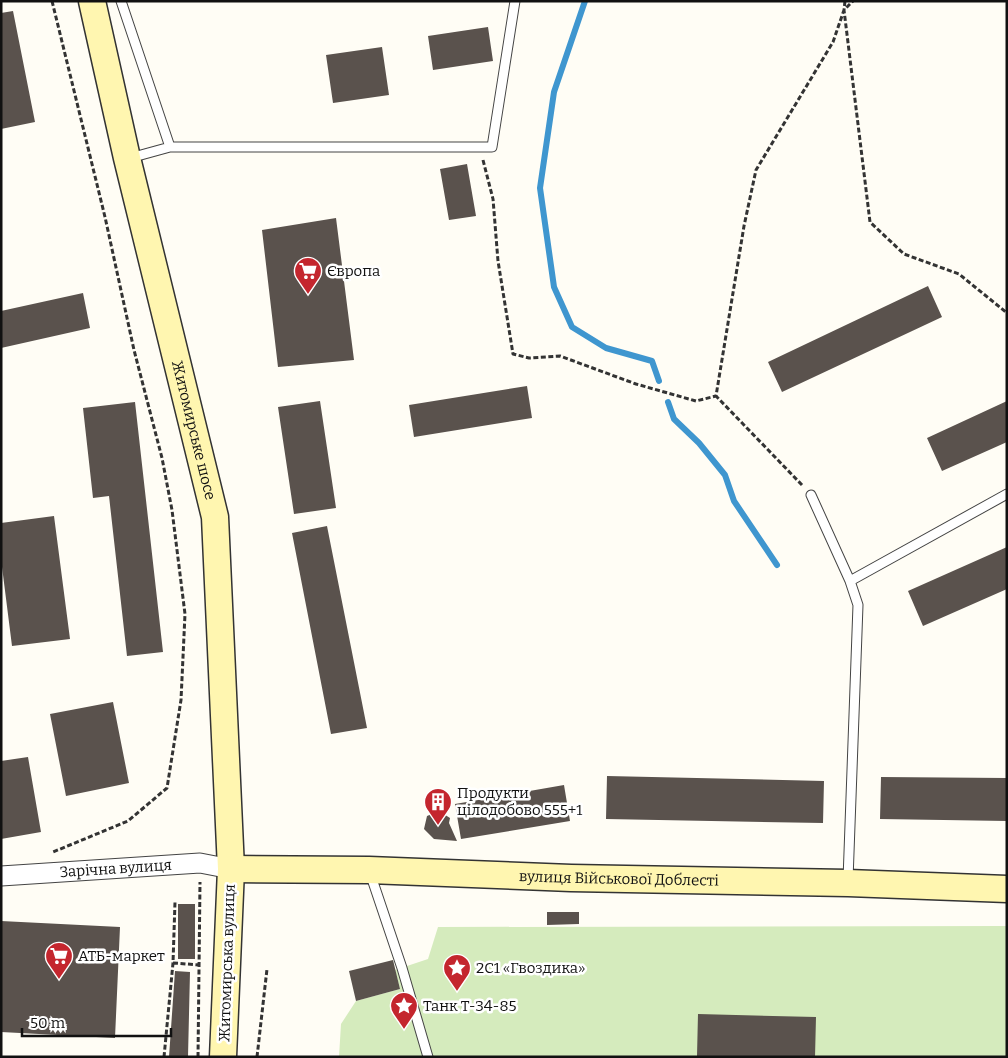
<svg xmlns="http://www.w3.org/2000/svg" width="1008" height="1058" font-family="Bitter,serif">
<rect width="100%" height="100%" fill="#fffdf5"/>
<!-- green -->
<path fill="#d5ebbd" d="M1007,926V1057H339L341,1024L356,1001L400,989L395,970L428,959L438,927Z"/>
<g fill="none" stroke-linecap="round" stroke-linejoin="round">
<!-- stream -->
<path stroke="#3f96cf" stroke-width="6" d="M585,1L554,92L540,188L554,287L572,327L606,348L652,361L659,381
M668,402L674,419L699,443L725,475L734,501L777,565"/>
</g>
<!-- building -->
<path fill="#5a524d" d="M13,11L35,122L1,129V13Z
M488,27L493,61L433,70L428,36Z
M382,47L389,95L333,103L326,55Z
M467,164L476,216L449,220L440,169Z
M336,218L354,360L278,367L262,230Z
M928,286L942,317L782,392L768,362Z
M83,293L90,328L1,348V311Z
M527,386L532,418L414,437L409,405Z
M320,401L336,508L294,514L278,407Z
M1007,401V442L942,471L927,438Z
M135,402L163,652L127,656L109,496L93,498L83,408Z
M54,516L70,639L12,646L1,559V523Z
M327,526L367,728L331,734L292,533Z
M1007,547V589L923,626L908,591Z
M113,702L129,783L66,796L50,714Z
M28,757L41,832L1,839V761Z
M607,776L824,781L823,823L606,819Z
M881,777L1007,778V821L880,819Z
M564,785L570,821L461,839L455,804Z
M439,811L450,818L449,823L457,841L434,839L424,829L427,816Z
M178,904H195V959H178Z
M547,912H579V924L547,925Z
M1,921L120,927L115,1038L1,1032Z
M393,960L400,989L356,1001L349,971Z
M175,971L190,972L188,1057H169Z
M698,1014L816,1017L815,1057L697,1056Z"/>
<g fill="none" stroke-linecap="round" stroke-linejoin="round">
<defs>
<path id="lane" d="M121,1L170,147
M130,158L170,147H492L515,1
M811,495L850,581L858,605L848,880
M850,581L1007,494
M370,873L402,968L428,1057"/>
<g id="street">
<path id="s1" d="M1,876L200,863L231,869"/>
</g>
<g id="secondary">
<path id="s2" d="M92,1L127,158L215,517L231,869L223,1057"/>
<path id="s3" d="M231,869L369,870L571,878L848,883L1007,889"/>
</g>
</defs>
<!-- lane casing -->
<use href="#lane" stroke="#444" stroke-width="11"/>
<!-- street casing -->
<use href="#street" stroke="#444" stroke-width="21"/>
<!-- secondary casing -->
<use href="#secondary" stroke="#333" stroke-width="29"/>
<!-- path -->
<path stroke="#333" stroke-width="3" stroke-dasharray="5 2.5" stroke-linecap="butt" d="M52,1L105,217L134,350L162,458L172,510L185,614L181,700L167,788L128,821L53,852
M845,1L844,10L870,222L904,254L959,274L1007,313
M483,160L493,199L498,261L513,354L529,358L560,356L636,384L696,401L716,396
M802,485L716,396L744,226L756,170L833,42L844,10L853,1
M173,963L200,965
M164,1057L173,963L175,902
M198,1057L200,882
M257,1057L267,969"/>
<!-- lane -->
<use href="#lane" stroke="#fff" stroke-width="9"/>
<!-- street -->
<use href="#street" stroke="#fff" stroke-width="19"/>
<!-- secondary -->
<use href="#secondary" stroke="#fff6b0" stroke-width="26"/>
</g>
<!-- icons -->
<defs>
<symbol id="supermarket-pin" viewBox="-11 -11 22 30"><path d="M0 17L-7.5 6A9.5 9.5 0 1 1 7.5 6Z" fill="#c4262e" stroke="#fff"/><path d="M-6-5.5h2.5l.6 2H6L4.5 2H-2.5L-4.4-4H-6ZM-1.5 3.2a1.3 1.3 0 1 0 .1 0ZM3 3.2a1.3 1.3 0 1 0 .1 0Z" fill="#fff"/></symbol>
<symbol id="building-pin" viewBox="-11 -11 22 30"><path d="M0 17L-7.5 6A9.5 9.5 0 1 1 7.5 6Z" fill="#c4262e" stroke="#fff"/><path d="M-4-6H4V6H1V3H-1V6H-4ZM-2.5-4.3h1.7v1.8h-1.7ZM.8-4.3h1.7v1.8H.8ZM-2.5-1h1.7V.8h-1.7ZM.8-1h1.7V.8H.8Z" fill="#fff"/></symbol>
<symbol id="sight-pin" viewBox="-11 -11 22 30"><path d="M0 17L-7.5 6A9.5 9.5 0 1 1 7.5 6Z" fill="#c4262e" stroke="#fff"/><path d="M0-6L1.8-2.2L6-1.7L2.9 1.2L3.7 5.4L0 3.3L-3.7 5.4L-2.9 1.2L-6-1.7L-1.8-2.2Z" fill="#fff"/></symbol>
</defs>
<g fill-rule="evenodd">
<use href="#supermarket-pin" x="292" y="255" width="32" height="43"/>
<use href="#building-pin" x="422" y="786" width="32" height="43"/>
<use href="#supermarket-pin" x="43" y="940" width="32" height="43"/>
<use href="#sight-pin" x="441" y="952" width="32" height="43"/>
<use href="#sight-pin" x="388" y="990" width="32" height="43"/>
</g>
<g text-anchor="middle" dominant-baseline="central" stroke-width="5" stroke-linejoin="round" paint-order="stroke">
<!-- poi labels -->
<g font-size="15" fill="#111" stroke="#fff" text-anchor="start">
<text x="327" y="271">Європа</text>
<text x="457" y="793">Продукти<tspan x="457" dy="17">цілодобово 555+1</tspan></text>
<text x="78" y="956">АТБ-маркет</text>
<text x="476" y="968">2С1 «Гвоздика»</text>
<text x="423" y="1006">Танк Т-34-85</text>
</g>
<!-- street labels -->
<g font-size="15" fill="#111" stroke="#fff">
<text stroke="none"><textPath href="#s2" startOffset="441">Житомирське шосе</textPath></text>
<text stroke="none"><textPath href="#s1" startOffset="115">Зарічна вулиця</textPath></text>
<text stroke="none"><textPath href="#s3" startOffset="388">вулиця Військової Доблесті</textPath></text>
<text transform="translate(227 963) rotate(-88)">Житомирська вулиця</text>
</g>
</g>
<!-- border -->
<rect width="1008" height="1058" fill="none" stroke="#111111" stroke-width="5"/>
<!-- scale -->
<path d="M22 1028v8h149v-8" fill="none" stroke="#111111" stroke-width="2.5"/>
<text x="30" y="1028" font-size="15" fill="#111111" stroke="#ffffff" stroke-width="4" paint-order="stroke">50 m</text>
</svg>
